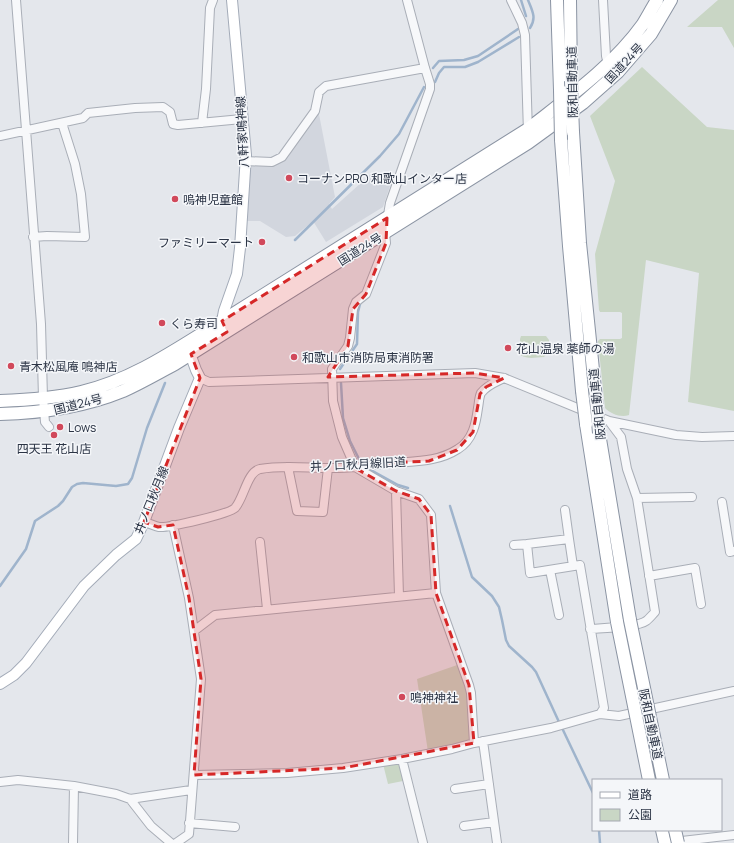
<svg xmlns="http://www.w3.org/2000/svg" width="734" height="843" font-family="Manrope,'Noto Sans JP',sans-serif">
<rect width="100%" height="100%" fill="#e4e7ec"/>
<!-- built -->
<path fill="#d2d6de" d="M318,109L335,197L329,204L332,209L372,173L391,183L383,207L326,242L313,221L295,236L286,237L260,221H246L248,165L275,166L288,157L310,124Z"/>
<!-- green -->
<path fill="#c9d6c5" d="M718,0H734V48L722,27H687Z
M642,67L707,127L734,130V411L688,402L699,273L646,260L629,415C621,418 611,414 605,408L598,341L600,339H620L622,338V313L620,312H600L599,310L595,254L615,181L590,116Z
M521,336H546L549,340C549,346 550,352 544,357C535,357 530,360 520,355V339Z
M460,664L469,688L473,742L428,752L417,679Z
M402,761L408,780L388,784L383,764Z"/>
<g fill="none" stroke-linecap="round" stroke-linejoin="round">
<!-- stream -->
<path stroke="#9fb4cc" stroke-width="2.5" d="M521,0L526,16
M528,0C532,10 537,18 530,28
M433,68L439,61L464,60L478,56L518,29
M435,82L439,73L444,67H465L478,62L519,37
M295,240L380,156L399,134L424,87
M340,369L357,344L358,312L360,304
M341,383L343,418L350,441L359,459
M369,469L398,485L408,488
M450,506L472,577L492,596L499,607L502,620L506,640L509,646L532,667L536,672L559,722
M0,586L26,549L35,521L58,506L63,501L72,487L77,484L83,483L116,486L128,484L132,478L147,428L165,383
M563,730L593,793
M599,830L600,843"/>
<defs>
<path id="minor" d="M16,0L41,324L43,398L45,422L49,427
M407,0L425,68L430,84V89L390,203L385,233L386,243L366,294L356,302L353,309L350,338L348,346L332,369L333,401L342,437L355,467L396,491L419,499L431,515L436,593L469,685L471,693L474,743
M511,0L522,23L525,35L528,133
M603,0L606,56L608,65L618,72
M202,123L206,89L210,8L213,0
M0,136L83,118L88,113L135,108L163,107L170,112L173,124L178,125L242,119
M245,161L272,162L282,157L315,111L319,92L326,86L425,68
M33,237L47,236L85,237L81,194L75,164L62,123
M200,378L209,382L475,373L504,378L609,421L676,435L702,437L734,436
M288,467L297,511L323,512L328,468
M396,491L399,596
M637,498L692,497
M722,502L730,552L734,551
M565,510L569,539
M144,522C149,523 154,526 159,527C168,528 229,514 235,508C244,498 247,472 260,469C286,464 313,469 339,468C357,468 375,464 393,463C416,461 438,462 458,449C473,440 476,423 478,408C479,403 479,397 481,393C487,385 496,382 504,378
M173,525L189,598L201,679L189,834L176,843
M260,542L267,609
M514,545L527,544
M573,566L569,539L527,544L530,573L580,565L604,708L600,714
M550,570L559,615
M649,576L695,568L701,604
M590,629C602,628 638,627 646,621C649,619 652,615 655,612L637,498L627,469L621,437L609,421
M194,631L215,615L436,593
M483,741L497,843
M402,759L423,843
M194,775L287,773L343,768L402,759L452,749L474,743L551,728L600,714L619,716L734,691
M0,782L18,780L74,786L116,794L130,799L191,790
M455,789L489,784
M130,799L151,826L171,843
M189,823L235,827
M464,826L494,822
M673,842L734,835
M73,843L74,786"/>
<path id="major" d="M224,324L222,321L224,311L237,274L240,248L246,155L232,0
M0,684L14,675L26,663L84,586L116,555L136,539L144,522L179,428L200,378L196,370L188,348"/>
<path id="highway" d="M557,0L560,90
M570,0L571,81
M573,132L580,243L596,399
M561,140L569,246L582,391
M0,401C27,400 55,398 81,392C133,380 178,348 222,321L528,129C569,97 612,67 643,24C648,16 652,8 657,0
M0,414C42,413 84,407 123,391C141,383 158,373 175,364L528,143L583,103L618,72L651,34L671,0
M586,424L617,622
M599,433L630,620
M662,830L665,843"/>
</defs>
<!-- minor casing -->
<use href="#minor" stroke="#a9aeb7" stroke-width="10"/>
<!-- major casing -->
<use href="#major" stroke="#a3abb8" stroke-width="12"/>
<!-- highway casing -->
<use href="#highway" stroke="#8b94a3" stroke-width="14"/>
<!-- minor -->
<use href="#minor" stroke="#f7f8fa" stroke-width="8"/>
<!-- major -->
<use href="#major" stroke="#fff" stroke-width="10"/>
<!-- highway -->
<use href="#highway" stroke="#fff" stroke-width="12"/>
<defs>
<path id="highway-bridge" d="M571,81L573,132
M560,90L561,140
M582,391L586,424
M596,399L599,433
M630,620L663,780
M617,622L649,780
M675,830L678,843"/>
</defs>
<!-- highway-bridge casing -->
<use href="#highway-bridge" stroke="#8b94a3" stroke-width="14" stroke-linecap="butt"/>
<!-- highway-bridge -->
<use href="#highway-bridge" stroke="#fff" stroke-width="12"/>
</g>
<!-- marked area -->
<path fill="#d62828" fill-opacity="0.2" stroke="#d62828" stroke-width="3" stroke-dasharray="8 5" stroke-linejoin="round" d="M387,218L386,243L366,294L353,309L348,346L328,377L475,373L504,378L486,387L480,394L473,432L457,450L429,461L350,465L396,491L419,499L431,515L436,593L469,685L474,743L343,768L194,775L201,679L189,598L173,525L158,527L144,522L200,378L191,354L227,332L222,321Z"/>
<!-- markers -->
<g fill="#d1495b" stroke="#f4f6f9" stroke-width="1.5">
<circle cx="289" cy="178" r="4"/>
<circle cx="175" cy="199" r="4"/>
<circle cx="262" cy="242" r="4"/>
<circle cx="162" cy="323" r="4"/>
<circle cx="508" cy="348" r="4"/>
<circle cx="294" cy="357" r="4"/>
<circle cx="11" cy="366" r="4"/>
<circle cx="60" cy="427" r="4"/>
<circle cx="54" cy="435" r="4"/>
<circle cx="402" cy="697" r="4"/>
</g>
<g text-anchor="middle" dominant-baseline="central" stroke-width="3" stroke-linejoin="round" paint-order="stroke">
<!-- street labels -->
<g font-size="12" fill="#2b3445" stroke="#f4f6f9">
<text transform="translate(624 63) rotate(-47)">国道24号</text>
<text transform="translate(572 82) rotate(-91)">阪和自動車道</text>
<text transform="translate(242 132) rotate(-93)">八軒家鳴神線</text>
<text transform="translate(360 249) rotate(-32)">国道24号</text>
<text transform="translate(78 404) rotate(-14)">国道24号</text>
<text transform="translate(597 404) rotate(-96)">阪和自動車道</text>
<text transform="translate(358 464) rotate(-3)">井ノ口秋月線旧道</text>
<text transform="translate(151 500) rotate(-68)">井ノ口秋月線</text>
<text transform="translate(651 724) rotate(78)">阪和自動車道</text>
</g>
<!-- poi labels -->
<g font-size="12" fill="#2b3445" stroke="#f4f6f9" text-anchor="start">
<text x="297" y="178">コーナンPRO 和歌山インター店</text>
<text x="183" y="199">嗚神児童館</text>
<text x="254" y="242" text-anchor="end">ファミリーマート</text>
<text x="170" y="323">くら寿司</text>
<text x="516" y="348">花山温泉 薬師の湯</text>
<text x="302" y="357">和歌山市消防局東消防署</text>
<text x="19" y="366">青木松風庵 鳴神店</text>
<text x="68" y="427">Lows</text>
<text x="54" y="448" text-anchor="middle">四天王 花山店</text>
<text x="410" y="697">鳴神神社</text>
</g>
</g>
<!-- legend -->
<rect x="592" y="779" width="130" height="52" fill="#f4f6f9" stroke="#a4a8b1"/>
<rect x="600" y="792" width="20" height="6" fill="#ffffff" stroke="#a4a8b1"/>
<text x="628" y="799" font-size="12" fill="#2b3445">道路</text>
<rect x="600" y="809" width="20" height="12" fill="#c9d6c5" stroke="#a4a8b1"/>
<text x="628" y="819" font-size="12" fill="#2b3445">公園</text>
</svg>
